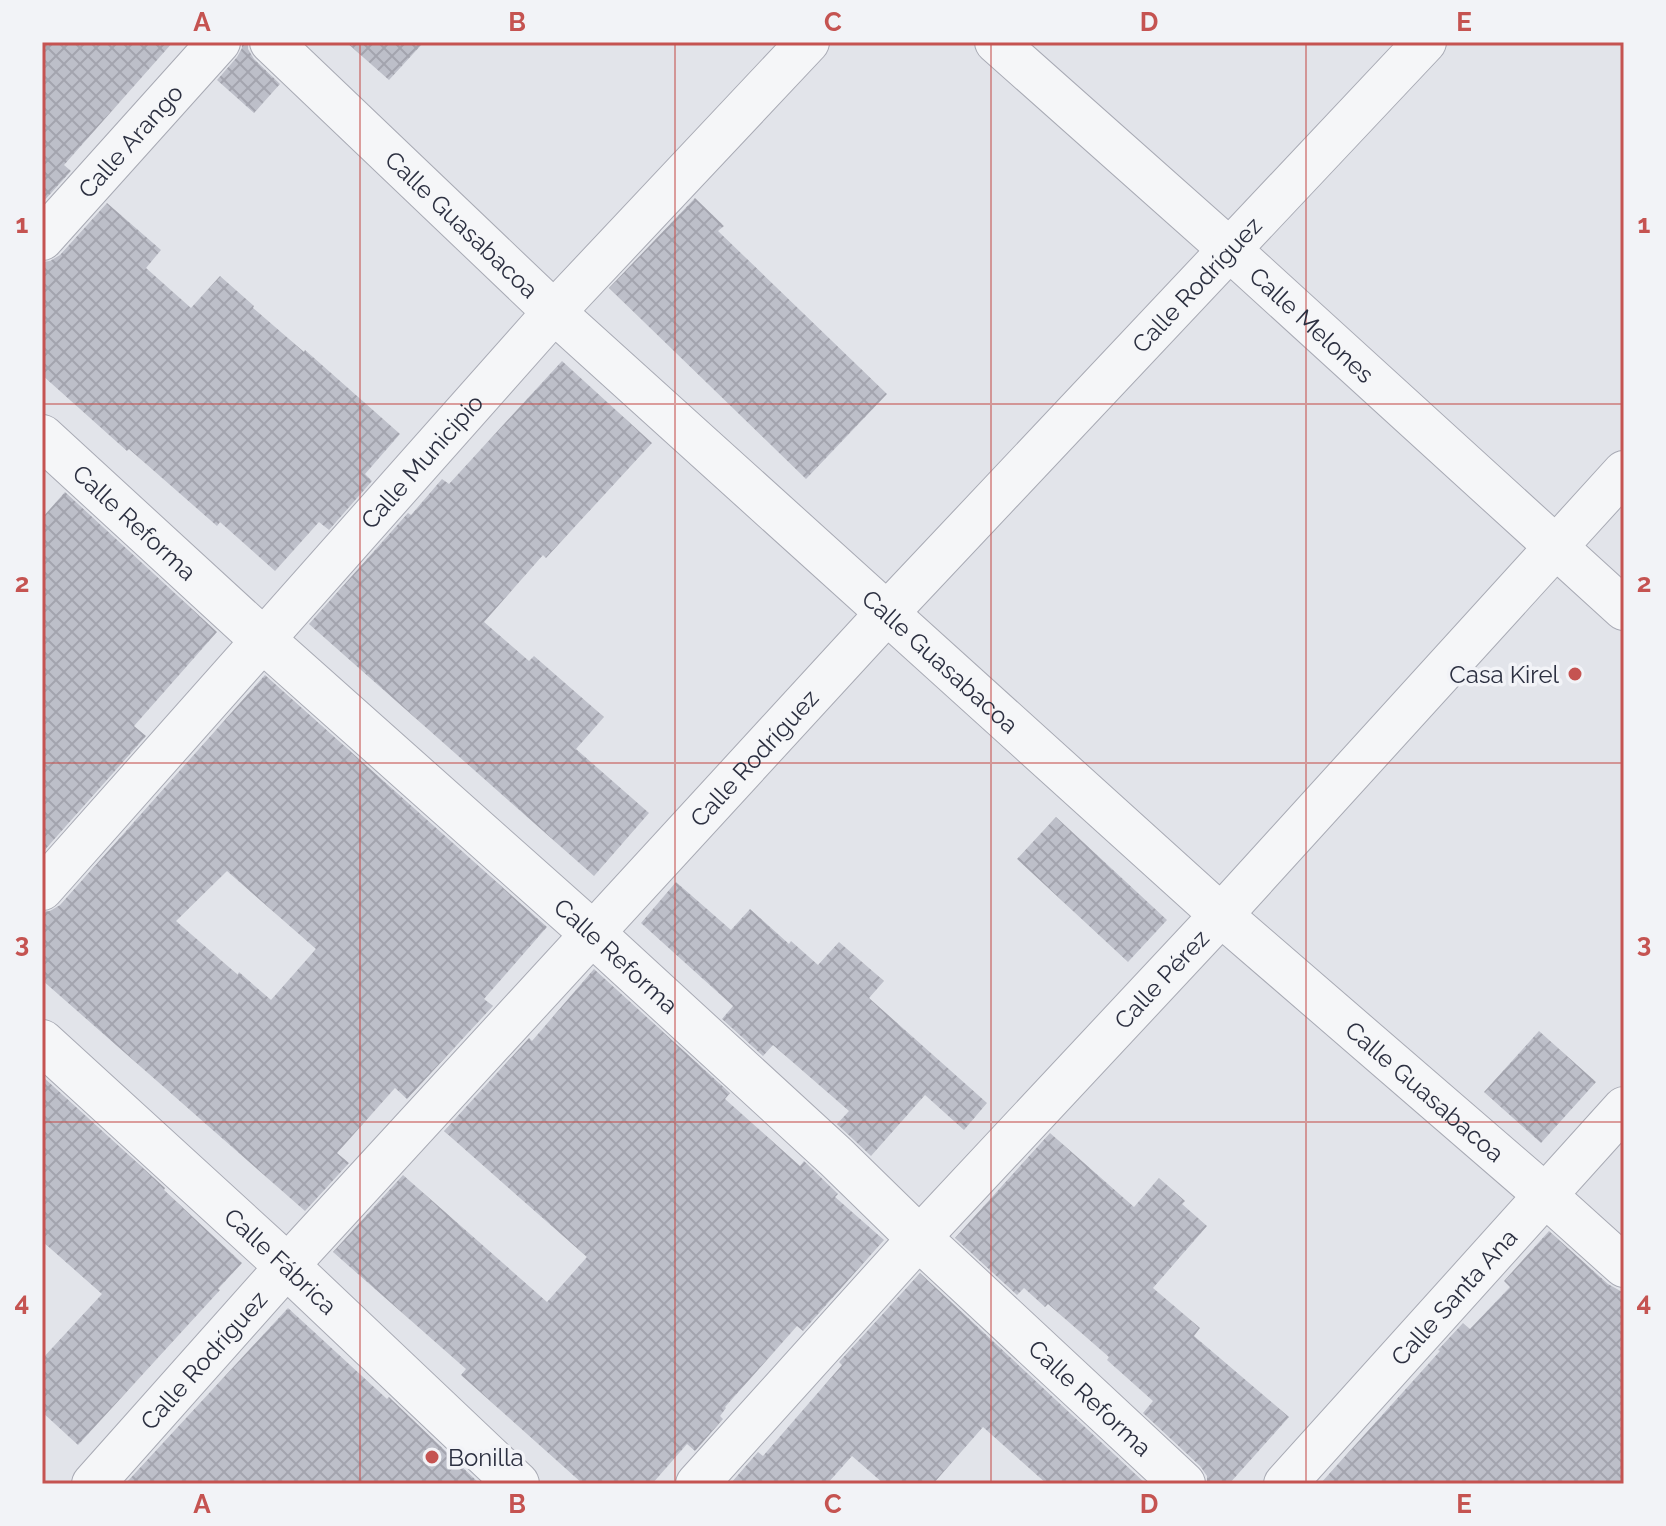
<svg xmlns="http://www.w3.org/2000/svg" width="1666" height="1526" font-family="Raleway,sans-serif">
<defs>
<pattern id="building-cross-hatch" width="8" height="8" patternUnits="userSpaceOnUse" patternTransform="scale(2)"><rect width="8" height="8" fill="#bdbfc9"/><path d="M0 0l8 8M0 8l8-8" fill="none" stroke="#a3a4ae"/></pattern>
</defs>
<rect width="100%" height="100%" fill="#e2e4ea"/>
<!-- building -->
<path fill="url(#building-cross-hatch)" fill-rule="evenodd" d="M42,42H173L64,165L71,171L42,203Z
M242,42H248V49L254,59L280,84L254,113L217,80L237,57L242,48Z
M346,42H424L389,80Z
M695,198L724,226L718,231L887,394L806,479L609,288Z
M107,203L161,250L146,268L191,308L220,276L254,306L253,308L304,352L305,350L400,434L365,474L372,481L329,530L319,522L275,571L220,522L217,526L129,449L127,451L42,375V262L50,261L60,255Z
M562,361L652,443L546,558L543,555L484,622L529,661L534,656L604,717L576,749L649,813L594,876L309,624L408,513L411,515L442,479L449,484Z
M65,492L217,632L134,726L146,736L42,853V518Z
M265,675L547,927L484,999L493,1006L407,1099L395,1088L337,1153L349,1163L305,1211L42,980V912L50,911L60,905ZM227,871L316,949L271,1000L239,972L238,975L176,921Z
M1056,817L1167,920L1128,962L1017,859Z
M676,882L731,930L750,909L789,944L791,941L818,965L839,942L884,981L869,998L987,1103L964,1130L925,1095L871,1156L837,1124L849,1111L773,1045L763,1056L722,1019L733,1006L641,923Z
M594,969L730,1093L725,1099L800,1166L804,1161L838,1194L835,1197L884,1240L803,1331L797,1326L725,1407L726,1408L720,1416L723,1419L695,1451L687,1444L652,1484H583L461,1375L466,1369L333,1252L403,1175L547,1302L587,1257L444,1131L529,1038L532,1041Z
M1539,1031L1596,1082L1541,1143L1484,1092Z
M42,1076L165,1188L164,1190L242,1263L218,1289L220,1290L78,1445L42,1412V1359L102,1294L42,1241Z
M1050,1133L1134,1207L1159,1178L1185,1201L1182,1204L1207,1226L1153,1288L1200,1328L1194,1336L1289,1417L1229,1484H1207V1476L1200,1466L1143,1413L1153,1401L1107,1360L1109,1357L1048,1304L1045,1307L1024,1288L1017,1295L955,1238Z
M1549,1231L1608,1284L1624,1293V1484H1320L1440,1351L1438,1350L1463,1323L1470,1329L1510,1287L1504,1281Z
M920,1273L1146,1484H1047L983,1427L933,1484H884L852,1456L827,1484L731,1483L758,1452L763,1456L842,1365L839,1362Z
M288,1308L387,1399L389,1397L480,1484H125Z"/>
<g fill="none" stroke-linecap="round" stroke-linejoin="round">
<defs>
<g id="minor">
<path id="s1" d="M271,42L554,312L887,613L1221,915L1545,1195L1624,1266"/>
<path id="s2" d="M996,42L1230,250L1624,609"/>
<path id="s3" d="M42,239L219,42"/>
<path id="s4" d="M42,889L554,312L808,42"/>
<path id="s5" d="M93,1484L287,1266L887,613L1425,42"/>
<path id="s6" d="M697,1484L919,1238L1221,915L1624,472"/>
<path id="s7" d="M1285,1484L1624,1108"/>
</g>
<g id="tertiary">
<path id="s8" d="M42,437L263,640L592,933L836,1157L919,1238L1183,1484"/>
<path id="s9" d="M42,1042L287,1266L517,1484"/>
</g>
</defs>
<!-- minor casing -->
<use href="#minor" stroke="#a8aab4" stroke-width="44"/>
<!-- tertiary casing -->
<use href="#tertiary" stroke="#a8aab4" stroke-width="46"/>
<!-- minor -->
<use href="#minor" stroke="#f5f6f8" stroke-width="42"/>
<!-- tertiary -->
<use href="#tertiary" stroke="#f5f6f8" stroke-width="44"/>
</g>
<!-- grid -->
<path fill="none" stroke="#c55351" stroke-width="2" stroke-opacity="0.55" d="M360,42V1484M675,42V1484M991,42V1484M1306,42V1484M42,404H1624M42,763H1624M42,1122H1624"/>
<!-- markers -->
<g fill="#c55351" stroke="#f2f3f7" stroke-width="3">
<circle cx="1575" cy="674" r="8"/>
<circle cx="432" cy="1457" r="8"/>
</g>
<g text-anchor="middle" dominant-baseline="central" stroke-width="7" stroke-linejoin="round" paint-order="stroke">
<!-- street labels -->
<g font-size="24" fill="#2c3041" stroke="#f2f3f7">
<text stroke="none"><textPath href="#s3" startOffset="132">Calle Arango</textPath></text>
<text stroke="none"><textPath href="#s1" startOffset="264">Calle Guasabacoa</textPath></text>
<text stroke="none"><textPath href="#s5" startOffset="1630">Calle Rodríguez</textPath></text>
<text stroke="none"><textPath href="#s2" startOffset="424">Calle Melones</textPath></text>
<text stroke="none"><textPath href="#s4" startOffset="572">Calle Municipio</textPath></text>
<text stroke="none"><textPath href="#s8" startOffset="126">Calle Reforma</textPath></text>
<text stroke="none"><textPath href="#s1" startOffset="912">Calle Guasabacoa</textPath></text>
<text stroke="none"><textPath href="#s5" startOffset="982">Calle Rodríguez</textPath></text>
<text stroke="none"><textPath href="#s8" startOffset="774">Calle Reforma</textPath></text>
<text stroke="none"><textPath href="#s6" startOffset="686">Calle Pérez</textPath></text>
<text stroke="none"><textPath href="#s1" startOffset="1560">Calle Guasabacoa</textPath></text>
<text stroke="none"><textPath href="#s9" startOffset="324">Calle Fábrica</textPath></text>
<text stroke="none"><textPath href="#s7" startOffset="252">Calle Santa Ana</textPath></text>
<text stroke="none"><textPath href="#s5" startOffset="166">Calle Rodríguez</textPath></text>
<text stroke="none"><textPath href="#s8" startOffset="1422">Calle Reforma</textPath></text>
</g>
<!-- poi labels -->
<g font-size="24" fill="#2c3041" stroke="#f2f3f7" text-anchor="end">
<text x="1559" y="674">Casa Kirel</text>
<text x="448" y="1457" text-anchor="start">Bonilla</text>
</g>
</g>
<!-- border -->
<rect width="1666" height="1526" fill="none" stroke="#f2f3f7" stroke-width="88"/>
<rect x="44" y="44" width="1578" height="1438" fill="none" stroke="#c55351" stroke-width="3"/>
<g font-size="26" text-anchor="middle" font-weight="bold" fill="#c55351">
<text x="202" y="31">A</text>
<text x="517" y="31">B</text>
<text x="833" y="31">C</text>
<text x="1149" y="31">D</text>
<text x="1464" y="31">E</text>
<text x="22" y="233">1</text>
<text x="1644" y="233">1</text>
<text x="22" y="592">2</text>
<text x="1644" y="592">2</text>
<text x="22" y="952">3</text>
<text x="1644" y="952">3</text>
<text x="22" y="1311">4</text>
<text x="1644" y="1311">4</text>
<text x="202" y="1513">A</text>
<text x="517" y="1513">B</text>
<text x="833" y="1513">C</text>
<text x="1149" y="1513">D</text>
<text x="1464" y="1513">E</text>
</g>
</svg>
